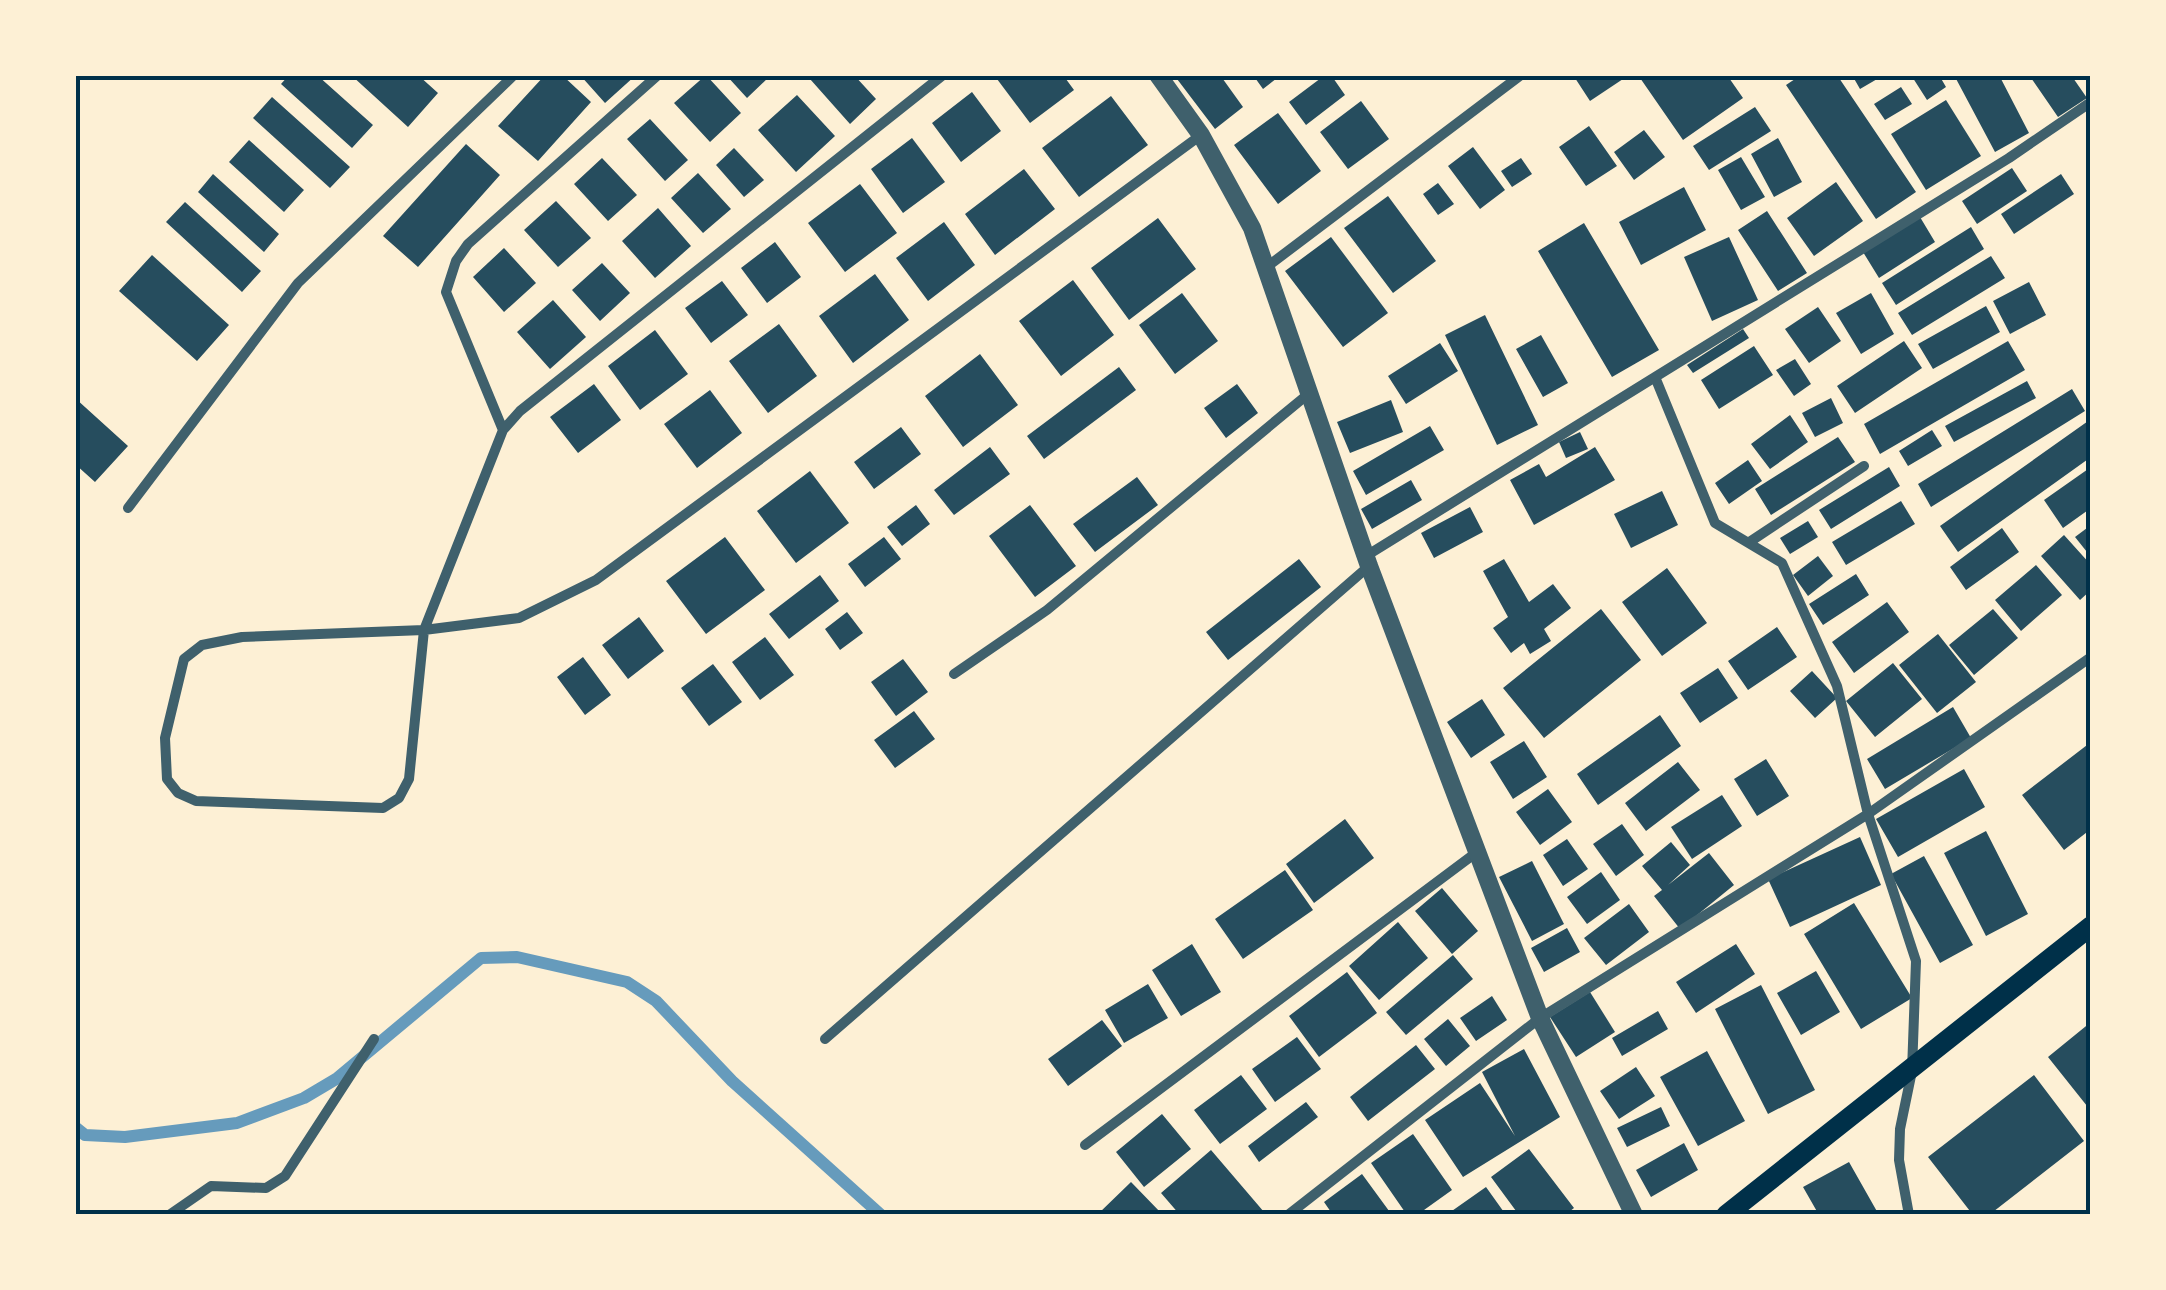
<svg xmlns="http://www.w3.org/2000/svg" width="2166" height="1290" font-family="Barlow,sans-serif">
<rect width="100%" height="100%" fill="#fdf0d5"/>
<g fill="none" stroke-linecap="round" stroke-linejoin="round">
<!-- stream -->
<path stroke="#669bbc" stroke-width="12" d="M75,1127L85,1135L125,1137L237,1123L304,1098L336,1079L481,958L517,957L627,982L656,1001L732,1081L881,1215"/>
</g>
<!-- building -->
<path fill="#264d5e" d="M289,75H317L373,125L352,148L281,84Z
M351,75H418L438,93L408,127Z
M545,75H562L591,102L538,161L498,126Z
M580,75H636L605,103Z
M706,75L741,113L710,142L674,103Z
M726,75H771L747,98Z
M814,75H854L876,99L850,124L810,79Z
M994,75H1063L1074,90L1030,123Z
M1174,75H1220L1243,107L1215,129Z
M1253,75H1281L1263,89Z
M1325,75H1331L1345,95L1306,125L1289,102Z
M1580,75H1629L1590,101L1575,78Z
M1638,75H1727L1743,98L1683,140Z
M1801,75H1837L1916,192L1876,219L1786,85Z
M1852,75H1884L1860,89Z
M1911,75H1939L1946,87L1927,100Z
M1954,75H1999L2029,133L1995,152Z
M2029,75H2071L2087,98L2058,117Z
M1901,87L1912,104L1885,120L1874,104Z
M972,92L1001,131L961,162L932,123Z
M797,95L835,136L796,172L758,130Z
M1111,96L1148,145L1079,197L1042,148Z
M272,97L350,167L330,188L253,118Z
M1946,100L1981,156L1926,190L1891,134Z
M1361,101L1389,139L1348,169L1320,132Z
M1755,107L1771,131L1709,170L1693,146Z
M1278,113L1321,171L1278,204L1234,145Z
M650,119L688,160L665,181L627,139Z
M1589,126L1617,166L1586,186L1559,147Z
M1644,130L1665,157L1634,180L1614,152Z
M912,138L945,182L903,213L871,169Z
M1778,138L1802,182L1774,197L1751,154Z
M249,140L304,190L284,212L229,162Z
M466,144L500,175L418,267L383,236Z
M1473,147L1505,190L1480,209L1448,166Z
M734,148L764,180L744,197L716,165Z
M1741,157L1765,197L1741,210L1718,170Z
M602,158L637,195L608,221L574,184Z
M1521,158L1532,174L1512,187L1501,171Z
M2012,168L2027,191L1977,224L1962,201Z
M1024,169L1055,209L995,255L965,214Z
M698,173L731,209L703,233L671,198Z
M213,174L279,234L264,252L198,192Z
M2061,174L2074,194L2014,234L2001,214Z
M1836,182L1863,221L1814,256L1787,218Z
M1438,183L1454,204L1438,215L1423,194Z
M860,184L897,233L845,272L808,223Z
M1684,187L1706,230L1641,265L1619,222Z
M1388,196L1436,261L1393,293L1344,228Z
M556,201L591,238L558,267L524,230Z
M185,202L261,271L242,292L166,222Z
M658,208L691,246L655,278L622,241Z
M1767,211L1807,273L1778,291L1738,230Z
M1920,217L1935,242L1879,278L1863,252Z
M1158,218L1196,269L1129,320L1091,268Z
M944,222L975,265L928,301L896,258Z
M1584,223L1659,350L1612,377L1538,251Z
M1971,227L1984,249L1896,305L1882,283Z
M1331,237L1388,313L1343,347L1285,271Z
M1729,237L1758,300L1712,321L1684,257Z
M775,242L801,277L767,303L741,268Z
M504,248L536,283L504,312L473,277Z
M152,255L229,325L197,361L119,291Z
M1991,256L2005,278L1912,335L1898,313Z
M602,263L630,293L600,321L572,290Z
M875,274L909,320L853,363L819,316Z
M1073,280L1114,335L1061,376L1019,321Z
M722,281L748,315L711,343L685,308Z
M2029,282L2046,315L2010,334L1993,301Z
M1182,293L1218,341L1175,374L1139,325Z
M1871,293L1894,334L1861,354L1836,313Z
M553,300L586,337L550,369L517,332Z
M1986,306L2000,332L1933,369L1918,344Z
M1818,307L1841,341L1809,363L1785,329Z
M1485,315L1538,425L1497,445L1445,335Z
M779,324L817,376L768,413L729,361Z
M1743,329L1749,338L1693,373L1687,365Z
M655,330L688,374L640,410L608,366Z
M1541,335L1568,383L1543,397L1516,349Z
M1904,341L1922,368L1855,413L1837,386Z
M2008,341L2025,370L1880,454L1864,424Z
M1440,343L1458,371L1406,404L1388,376Z
M1754,346L1773,375L1719,409L1701,380Z
M980,354L1018,405L963,447L925,396Z
M1795,359L1811,384L1794,396L1776,370Z
M1119,367L1136,390L1044,459L1027,436Z
M2027,381L2036,398L1954,442L1945,426Z
M594,384L621,420L578,453L550,417Z
M1237,384L1258,413L1226,438L1204,408Z
M2072,389L2085,411L1931,507L1918,484Z
M710,390L742,433L697,468L664,424Z
M75,398L128,446L95,482L75,464Z
M1831,398L1843,423L1815,437L1802,413Z
M1391,400L1403,432L1350,453L1337,422Z
M1790,415L1808,442L1770,469L1751,444Z
M2091,419V457L1958,552L1940,526Z
M1430,426L1444,450L1366,495L1353,471Z
M901,427L921,454L874,489L854,462Z
M1932,430L1942,446L1908,466L1899,451Z
M1580,432L1588,449L1566,458L1559,442Z
M1838,437L1855,462L1771,515L1755,489Z
M990,447L1010,474L954,515L934,490Z
M1595,447L1615,480L1534,525L1510,480L1539,464L1546,477Z
M1748,460L1762,481L1729,504L1715,483Z
M1889,467L1900,486L1831,529L1819,510Z
M2091,467V508L2063,528L2044,500Z
M810,471L849,523L796,563L757,511Z
M1137,477L1158,505L1095,552L1073,524Z
M1411,480L1422,500L1372,529L1361,509Z
M1662,491L1678,525L1631,548L1614,514Z
M1901,501L1915,524L1846,565L1832,542Z
M916,505L930,524L902,546L887,527Z
M1030,505L1076,566L1035,597L989,536Z
M1470,507L1483,532L1434,558L1421,533Z
M1808,521L1818,537L1790,554L1780,538Z
M2091,525V557L2075,537Z
M2002,528L2019,552L1966,590L1950,567Z
M2064,535L2091,565V590L2080,600L2041,556Z
M725,537L765,590L706,634L666,581Z
M884,537L901,559L865,587L848,564Z
M1818,556L1833,576L1808,596L1793,575Z
M1299,559L1321,587L1228,660L1206,632Z
M1504,559L1529,602L1553,584L1571,608L1544,629L1551,641L1530,654L1524,643L1511,653L1493,628L1508,617L1483,571Z
M2036,565L2062,595L2021,631L1995,600Z
M1667,568L1707,623L1662,656L1622,602Z
M1856,574L1869,595L1823,625L1809,604Z
M820,575L839,601L789,639L769,614Z
M1887,602L1909,632L1854,673L1832,642Z
M1601,609L1641,660L1544,738L1503,688Z
M1993,609L2018,638L1974,675L1949,645Z
M847,612L863,633L840,650L825,629Z
M639,617L664,651L628,679L602,645Z
M1777,627L1797,657L1748,690L1728,661Z
M1938,634L1976,682L1937,713L1899,665Z
M765,637L794,675L760,700L732,662Z
M583,657L611,695L585,715L557,677Z
M903,659L928,692L896,716L871,682Z
M1893,663L1922,699L1875,737L1846,701Z
M713,664L742,702L709,726L681,688Z
M1718,668L1738,698L1700,723L1680,693Z
M1812,671L1837,698L1815,718L1790,691Z
M1482,699L1505,735L1471,758L1447,722Z
M1953,707L1971,738L1885,789L1867,759Z
M914,711L935,739L895,768L874,740Z
M1660,715L1681,746L1598,805L1577,774Z
M1524,741L1547,777L1513,799L1490,762Z
M2091,742V829L2064,850L2022,795Z
M1766,759L1789,796L1757,816L1734,779Z
M1678,762L1700,790L1646,831L1625,803Z
M1964,769L1985,807L1898,857L1876,819Z
M1548,789L1572,822L1540,845L1516,812Z
M1722,795L1742,826L1692,859L1671,827Z
M1345,819L1374,858L1314,903L1286,864Z
M1622,824L1644,855L1616,876L1593,844Z
M1986,831L2028,914L1986,936L1944,853Z
M1860,837L1881,885L1790,927L1768,879Z
M1567,839L1588,869L1563,886L1543,855Z
M1671,842L1690,865L1668,885L1709,853L1734,885L1680,929L1654,896L1662,890L1642,866Z
M1924,856L1973,945L1940,963L1891,874Z
M1532,861L1564,924L1532,941L1499,877Z
M1285,870L1313,910L1243,959L1215,919Z
M1601,872L1620,900L1587,924L1567,897Z
M1442,888L1478,931L1452,954L1415,911Z
M1854,903L1912,998L1861,1029L1804,934Z
M1629,904L1649,932L1606,965L1584,938Z
M1398,922L1428,958L1379,1000L1349,966Z
M1567,928L1580,952L1544,972L1531,948Z
M1192,944L1221,992L1181,1016L1152,970Z
M1736,944L1755,974L1696,1013L1676,982Z
M1453,955L1473,979L1406,1035L1386,1012Z
M1816,971L1840,1012L1801,1035L1777,993Z
M1347,972L1377,1013L1319,1057L1289,1016Z
M1148,984L1168,1018L1124,1043L1105,1010Z
M1761,985L1815,1090L1768,1114L1715,1009Z
M1590,992L1615,1032L1576,1057L1550,1017Z
M1492,996L1507,1020L1476,1041L1460,1018Z
M1658,1011L1668,1029L1622,1056L1612,1038Z
M1448,1019L1470,1046L1446,1066L1424,1039Z
M1102,1020L1122,1046L1068,1086L1048,1059Z
M2091,1022V1111L2048,1057Z
M1297,1037L1321,1069L1275,1102L1252,1069Z
M1416,1045L1435,1069L1368,1121L1350,1097Z
M1524,1049L1560,1117L1463,1177L1425,1120L1480,1083L1515,1136L1482,1072Z
M1707,1051L1745,1121L1698,1146L1660,1077Z
M1636,1067L1655,1096L1619,1119L1600,1091Z
M1241,1075L1267,1109L1220,1144L1194,1110Z
M2034,1075L2084,1141L1989,1215H1973L1928,1157Z
M1306,1102L1318,1117L1259,1162L1248,1146Z
M1661,1107L1670,1126L1627,1147L1617,1128Z
M1162,1114L1191,1149L1144,1187L1116,1152Z
M1413,1134L1452,1190L1417,1215H1407L1371,1163Z
M1684,1143L1698,1170L1651,1197L1636,1170Z
M1529,1149L1574,1208L1565,1215H1519L1491,1177Z
M1211,1150L1264,1212L1260,1215H1180L1161,1193Z
M1849,1162L1879,1215H1819L1803,1187Z
M1362,1174L1392,1215H1333L1324,1202Z
M1131,1182L1163,1215H1097Z
M1486,1187L1506,1215H1451L1449,1213Z"/>
<g fill="none" stroke-linecap="round" stroke-linejoin="round">
<!-- minor -->
<path stroke="#3f606c" stroke-width="10" d="M943,75L520,411L503,430L424,630L409,779L399,798L383,808L196,801L178,793L167,779L165,738L184,659L202,645L242,637L424,630L519,618L596,580L1201,135
M1268,266L1521,75
M1655,377L1715,523L1782,563L1837,686L1868,814L1916,961L1912,1071L1900,1129L1899,1160L1909,1215
M503,430L446,292L456,261L468,244L658,75
M128,508L298,283L514,75
M1751,541L1864,466
M1366,556L2009,158L2091,102
M954,674L1047,610L1307,395
M825,1039L1369,566
M1085,1145L1477,852
M169,1215L211,1186L266,1188L285,1176L374,1039
M1288,1215L1540,1018L1868,814L2091,657"/>
<!-- tertiary -->
<path stroke="#3f606c" stroke-width="18" d="M1158,75L1201,135L1252,228L1369,566L1540,1018L1634,1215"/>
<!-- secondary -->
<path stroke="#003049" stroke-width="20" d="M1726,1215L2091,926"/>
</g>
<!-- border -->
<rect width="2166" height="1290" fill="none" stroke="#fdf0d5" stroke-width="155"/>
<rect x="78" y="78" width="2010" height="1134" fill="none" stroke="#003049" stroke-width="4"/>
</svg>
